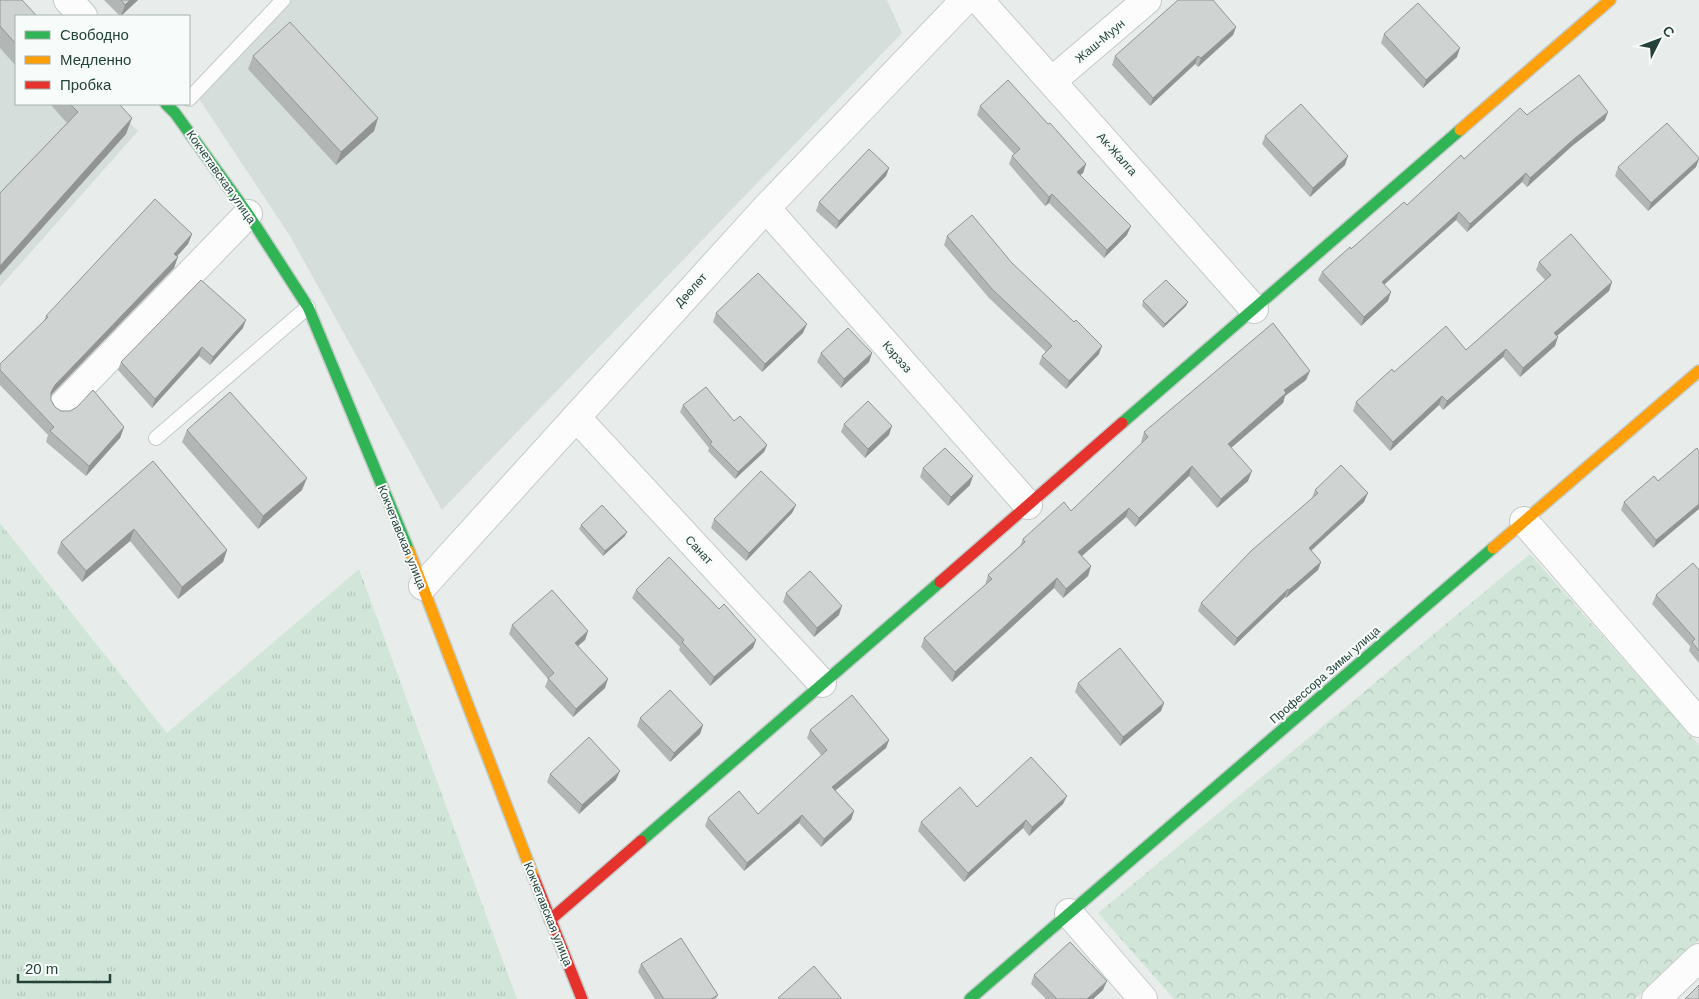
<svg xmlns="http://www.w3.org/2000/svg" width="1699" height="999" font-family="Helvetica,sans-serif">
	<defs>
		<pattern id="grass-tufts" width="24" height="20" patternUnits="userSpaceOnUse" patternTransform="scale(1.25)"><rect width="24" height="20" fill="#d1e6d8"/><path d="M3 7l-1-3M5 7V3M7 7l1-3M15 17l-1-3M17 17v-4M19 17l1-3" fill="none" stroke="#b3c6ba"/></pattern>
		<pattern id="park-crowns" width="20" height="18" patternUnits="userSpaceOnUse" patternTransform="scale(1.25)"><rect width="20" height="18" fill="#d1e6d8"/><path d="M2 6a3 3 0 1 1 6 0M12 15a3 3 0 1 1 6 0" fill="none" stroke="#b3c6ba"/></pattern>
	</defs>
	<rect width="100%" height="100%" fill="#e8edeb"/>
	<g fill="#d6dedb">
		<polygon points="0,0 16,16 16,104 112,104 138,131 0,287"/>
		<polygon points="285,0 887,0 902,33 442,510 290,236 195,93"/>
	</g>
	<polygon fill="url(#grass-tufts)" points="0,523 167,733 359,569 517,999 0,999"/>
	<polygon fill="url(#park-crowns)" points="1530,554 1699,745 1699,940 1635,999 1174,999 1098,913"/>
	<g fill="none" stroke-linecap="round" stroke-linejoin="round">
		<g stroke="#c5cac8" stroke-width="16">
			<g id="lane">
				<polyline points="189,99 283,0"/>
				<polyline points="156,438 308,307"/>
			</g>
		</g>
		<g stroke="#c5cac8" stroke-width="30">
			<g id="street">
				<polyline points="68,0 83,16"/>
				<polyline points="979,0 1254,309"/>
				<polyline points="1052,81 1147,0"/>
				<polyline points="766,208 1028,505"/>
				<polyline points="62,406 248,214"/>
				<polyline points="576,417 822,683"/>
				<polyline points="1524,521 1699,723"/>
				<polyline points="423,586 766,208 965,0"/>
				<polyline points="1069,913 1143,999"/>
				<polyline points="1656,999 1699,958"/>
			</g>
		</g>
		<g stroke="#c3cbc8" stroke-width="14">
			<g id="fast">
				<polyline points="166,104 175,113 248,214 308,307 409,551"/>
				<polyline points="1122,423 1460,130"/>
				<polyline points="641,841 940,582"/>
				<polyline points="970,999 1493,548"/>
			</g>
		</g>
		<g stroke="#c3cbc8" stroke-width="14">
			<g id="slow">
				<polyline points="1460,130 1610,0"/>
				<polyline points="1493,548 1699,371"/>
				<polyline points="409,551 534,878"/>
			</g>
		</g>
		<g stroke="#c3cbc8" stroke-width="14">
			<g id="jam">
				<polyline points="940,582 1122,423"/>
				<polyline points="534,878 582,999"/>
				<polyline points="550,920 641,841"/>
			</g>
		</g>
		<use href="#lane" stroke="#fcfcfc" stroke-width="14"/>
		<use href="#street" stroke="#fcfcfc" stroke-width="28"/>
		<use href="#fast" stroke="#30b455" stroke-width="11"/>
		<use href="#slow" stroke="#ff9f0a" stroke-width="11"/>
		<use href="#jam" stroke="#e5322d" stroke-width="11"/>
	</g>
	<g fill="#b2b6b5">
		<polygon points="0,0 16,16 16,66 0,48"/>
		<polygon points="104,0 138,0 121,16 120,16"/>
		<polygon points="1236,27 1233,35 1198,67 1195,64 1150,106 1112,65 1115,56"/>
		<polygon points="1384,34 1457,57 1423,88 1381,43"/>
		<polygon points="253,56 378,118 374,131 336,165 248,69"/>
		<polygon points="50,104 119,104 126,134 0,275 0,193 67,123"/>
		<polygon points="980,106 1086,164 1083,173 1080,175 1127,235 1104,258 1049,203 1045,206 1009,164 1012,156 1014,154 977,115"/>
		<polygon points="1527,115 1605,120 1572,146 1527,187 1522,182 1467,232 1456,220 1384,285 1388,301 1361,326 1318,280 1322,272 1407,205"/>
		<polygon points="1265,136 1345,165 1310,197 1262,144"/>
		<polygon points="1699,158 1696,167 1648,211 1615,176 1618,167"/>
		<polygon points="889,168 886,176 836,229 816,211 819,202"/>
		<polygon points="192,234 188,244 177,256 174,268 51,395 51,400 55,407 61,411 124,427 120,438 86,476 46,442 48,435 0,385 0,364 44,321 46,316"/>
		<polygon points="947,236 1012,263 1099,354 1066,389 1039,364 1042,356 1046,352 989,298 944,245"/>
		<polygon points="1539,262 1612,282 1609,291 1557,336 1555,346 1520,377 1503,357 1443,410 1439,405 1390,451 1353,411 1356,402 1394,372 1466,350 1545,280 1536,270"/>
		<polygon points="1143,301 1186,306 1163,328 1142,306"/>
		<polygon points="716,313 803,333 762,372 713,322"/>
		<polygon points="243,328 210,365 199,356 152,408 118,370 121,362"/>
		<polygon points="821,353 872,353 869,362 841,388 817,362"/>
		<polygon points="1306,380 1285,396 1283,403 1231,448 1248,481 1217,508 1189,476 1135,527 1126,517 1082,556 1091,566 1088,576 1063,598 1054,588 952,682 921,647 924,638 985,585 988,575 1020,546 1023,539 1071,511 1142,443 1141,442 1144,432"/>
		<polygon points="683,405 734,421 767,445 764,452 735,479 708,451 709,448 680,412"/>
		<polygon points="844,424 889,435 865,458 841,432"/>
		<polygon points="187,430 302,490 258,529 182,442"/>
		<polygon points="1697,448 1653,548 1621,510 1624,502 1658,481"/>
		<polygon points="153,461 227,550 223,562 178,599 130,541 82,582 57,553 61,542"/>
		<polygon points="923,468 970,485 948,506 920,477"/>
		<polygon points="1315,490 1364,502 1311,551 1321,562 1318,570 1286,598 1285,597 1234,646 1198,611 1201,603 1312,498"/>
		<polygon points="796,505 792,513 746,561 711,528 714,519"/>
		<polygon points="581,525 625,536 603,556 579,529"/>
		<polygon points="1699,570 1699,663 1689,651 1690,646 1652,604 1656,595"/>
		<polygon points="636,590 756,640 753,648 710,686 679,650 680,647 632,598"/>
		<polygon points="786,593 839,615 814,637 783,602"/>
		<polygon points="512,625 588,631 585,640 578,646 605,688 573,717 545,687 548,679 509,634"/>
		<polygon points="1078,683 1164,703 1161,711 1120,746 1075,692"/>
		<polygon points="640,718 703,725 700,734 670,762 637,726"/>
		<polygon points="810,730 889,740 886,748 835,790 854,811 851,820 821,847 799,823 744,871 705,826 708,818 758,814 822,756 807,738"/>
		<polygon points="550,774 616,780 579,814 547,782"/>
		<polygon points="1063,804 1029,836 1023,828 964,882 918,831 921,822 977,807"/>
		<polygon points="641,964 718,995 716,999 655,999 638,972"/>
		<polygon points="1034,975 1103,990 1093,999 1046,999 1031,984"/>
	</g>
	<g fill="#919493">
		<polygon points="130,0 138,0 121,16 125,5"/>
		<polygon points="1236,27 1233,35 1198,67 1201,58"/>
		<polygon points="1460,48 1457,57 1423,88 1426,80"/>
		<polygon points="1198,56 1195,64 1150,106 1153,98"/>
		<polygon points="1608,112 1605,120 1572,146 1527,187 1530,178 1575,138"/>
		<polygon points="132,118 126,134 0,275 0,266"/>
		<polygon points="378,118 374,131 336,165 341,152"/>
		<polygon points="1348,156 1345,165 1310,197 1313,188"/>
		<polygon points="1699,159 1696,167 1648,211 1651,203"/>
		<polygon points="1086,164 1083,173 1074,180 1077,172"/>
		<polygon points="889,168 886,176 836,229 839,221"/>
		<polygon points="1526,173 1522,182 1467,232 1470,224"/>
		<polygon points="1052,194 1049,203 1045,206 1049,197"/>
		<polygon points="1459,212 1456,220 1378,290 1382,282"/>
		<polygon points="1131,226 1127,235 1104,258 1107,250"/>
		<polygon points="192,234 188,244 170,264 174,254"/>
		<polygon points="178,257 174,268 51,395 51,392 55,385"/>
		<polygon points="1612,282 1609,291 1551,341 1554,333"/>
		<polygon points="1391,292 1388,301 1361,326 1364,317"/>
		<polygon points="1188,302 1186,306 1163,328 1165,324"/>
		<polygon points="246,320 243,328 210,365 213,357"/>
		<polygon points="807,324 803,333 762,372 765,364"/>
		<polygon points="1558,337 1555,346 1520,377 1523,368"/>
		<polygon points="1102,346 1099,354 1066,389 1069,381"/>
		<polygon points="202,347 199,356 152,408 155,399"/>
		<polygon points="1506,349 1503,357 1443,410 1447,401"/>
		<polygon points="872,353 869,362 841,388 844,379"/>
		<polygon points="1310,371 1306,380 1285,396 1283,403 1224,454 1228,444 1284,390"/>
		<polygon points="1442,396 1439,405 1390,451 1393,442"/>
		<polygon points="892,426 889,435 865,458 868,449"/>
		<polygon points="124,427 120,438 86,476 89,466"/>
		<polygon points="767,445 764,452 735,479 738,472"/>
		<polygon points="1192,466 1189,476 1135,527 1139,518"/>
		<polygon points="1252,471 1248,481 1217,508 1221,499"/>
		<polygon points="973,476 970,485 948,506 951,497"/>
		<polygon points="307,478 302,490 258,529 263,516"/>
		<polygon points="1368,493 1364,502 1305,556 1309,548"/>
		<polygon points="1699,504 1699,509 1653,548 1656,540"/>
		<polygon points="796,505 792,513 746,561 749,553"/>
		<polygon points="1129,508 1126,517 1075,562 1078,552"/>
		<polygon points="134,529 130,541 82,582 86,571"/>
		<polygon points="627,532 625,536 603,556 605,551"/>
		<polygon points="227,550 223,562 178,599 182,587"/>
		<polygon points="1321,562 1318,570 1286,598 1289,590"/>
		<polygon points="1091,566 1088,576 1063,598 1066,589"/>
		<polygon points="1057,578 1054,588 952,682 955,672"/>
		<polygon points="1288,589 1285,597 1234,646 1237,638"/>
		<polygon points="842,606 839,615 814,637 817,628"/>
		<polygon points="588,631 585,640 572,651 575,643"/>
		<polygon points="756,640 753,648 710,686 714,677"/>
		<polygon points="608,679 605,688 573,717 576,709"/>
		<polygon points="1164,703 1161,711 1120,746 1123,737"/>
		<polygon points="703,725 700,734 670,762 674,753"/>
		<polygon points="889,740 886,748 829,796 832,787"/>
		<polygon points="620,771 616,780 579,814 582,805"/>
		<polygon points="1067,796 1063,804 1029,836 1032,827"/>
		<polygon points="854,811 851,820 821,847 824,839"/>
		<polygon points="802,815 799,823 744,871 747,863"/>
		<polygon points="1026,820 1023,828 964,882 968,873"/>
		<polygon points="1107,981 1103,990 1093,999 1087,999"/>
	</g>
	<g fill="#cfd4d2" stroke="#919493">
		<polygon points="0,0 22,0 37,16 16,16 16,44 0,26"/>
		<polygon points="121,0 130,0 125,5"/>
		<polygon points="1178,0 1213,0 1236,27 1201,58 1198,56 1153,98 1115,56"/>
		<polygon points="1418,3 1460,48 1426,80 1384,34"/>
		<polygon points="290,22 378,118 341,152 253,56"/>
		<polygon points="1579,75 1608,112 1575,138 1530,178 1526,173 1470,224 1459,212 1382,282 1391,292 1364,317 1322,272 1350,247 1351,249 1404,202 1407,205 1461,155 1464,159 1520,108 1527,115"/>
		<polygon points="1008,80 1048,124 1050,123 1086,164 1077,172 1131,226 1107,250 1052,194 1049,197 1012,156 1020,149 980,106"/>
		<polygon points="70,104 119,104 132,118 0,266 0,193 78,112"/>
		<polygon points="1301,104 1348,156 1313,188 1265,136"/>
		<polygon points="1667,123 1699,158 1699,159 1651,203 1618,167"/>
		<polygon points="869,149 889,168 839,221 819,202"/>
		<polygon points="155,199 192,234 174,254 178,257 55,385 51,392 51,400 55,407 61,411 70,411 77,407 93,390 124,427 89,466 50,431 54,427 0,370 0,364 48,317 46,316"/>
		<polygon points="972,215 1012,263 1074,322 1076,320 1102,346 1069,381 1042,356 1052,346 992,289 947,236"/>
		<polygon points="1571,234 1612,282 1554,333 1558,337 1523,368 1506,349 1447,401 1442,396 1393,442 1356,402 1392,369 1394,372 1446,326 1466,350 1551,275 1539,262"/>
		<polygon points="758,273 807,324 765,364 716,313"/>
		<polygon points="201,280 246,320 213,357 202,347 155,399 121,362"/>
		<polygon points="1166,280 1188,302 1165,324 1143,301"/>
		<polygon points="1273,323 1310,371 1284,390 1286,393 1228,444 1252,471 1221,499 1192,466 1139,518 1129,508 1078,552 1091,566 1066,589 1057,578 955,672 924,638 992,579 988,575 1025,542 1023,539 1064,502 1071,511 1148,437 1144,432"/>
		<polygon points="848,328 872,353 844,379 821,353"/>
		<polygon points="706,387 734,421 740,416 767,445 738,472 710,444 712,442 683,405"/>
		<polygon points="230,392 307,478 263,516 187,430"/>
		<polygon points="868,401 892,426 868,449 844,424"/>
		<polygon points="945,448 973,476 951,497 923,468"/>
		<polygon points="1697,448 1699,451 1699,504 1656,540 1624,502 1654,476 1658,481"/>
		<polygon points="153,461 227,550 182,587 134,529 86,571 61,542"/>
		<polygon points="1341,465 1368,493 1309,548 1321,562 1289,590 1288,589 1237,638 1201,603 1251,551 1318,493 1315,490"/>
		<polygon points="761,471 796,505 749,553 714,519"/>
		<polygon points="602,505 627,532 605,551 581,525"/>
		<polygon points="669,557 719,609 724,604 756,640 714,677 682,642 684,640 636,590"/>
		<polygon points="1693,563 1699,570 1699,651 1692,642 1695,639 1656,595"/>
		<polygon points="810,571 842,606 817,628 786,593"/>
		<polygon points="552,590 588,631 575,643 608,679 576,709 548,678 554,673 512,625"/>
		<polygon points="1120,648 1164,703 1123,737 1078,683"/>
		<polygon points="670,690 703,725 674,753 640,718"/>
		<polygon points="852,695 889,740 832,787 854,811 824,839 802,815 747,863 708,818 739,791 758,814 827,750 810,730"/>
		<polygon points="589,737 620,771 582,805 550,774"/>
		<polygon points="1031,757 1067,796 1032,827 1026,820 968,873 921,822 960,787 977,807"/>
		<polygon points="681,938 718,995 711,999 664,999 641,964"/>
		<polygon points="1070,942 1107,981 1087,999 1057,999 1034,975"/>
		<polygon points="814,966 841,998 841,999 779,999 778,998"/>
		<polygon points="1699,985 1699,999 1685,999"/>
	</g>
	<g text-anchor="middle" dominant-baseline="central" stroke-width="4" stroke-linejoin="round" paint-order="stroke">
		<g font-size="12" fill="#24423a" stroke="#f7fbf9">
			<text transform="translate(1100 41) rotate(-40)">Жаш-Муун</text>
			<text transform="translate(1117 154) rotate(48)">Ак-Жалга</text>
			<text transform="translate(221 177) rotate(55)">Кокчетавская улица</text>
			<text transform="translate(691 290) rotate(-48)">Дөөлөт</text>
			<text transform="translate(897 357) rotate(49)">Кэрээз</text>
			<text transform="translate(402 537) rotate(68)">Кокчетавская улица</text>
			<text transform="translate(699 550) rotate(47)">Санат</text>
			<text transform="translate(1325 675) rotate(-41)">Профессора Зимы улица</text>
			<text transform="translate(548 914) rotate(68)">Кокчетавская улица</text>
		</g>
	</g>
	<rect x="15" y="15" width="175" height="90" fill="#f7fbf9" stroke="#a3b1ad"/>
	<rect x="25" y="31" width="25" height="8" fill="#30b455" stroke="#a3b1ad"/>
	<text x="60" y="40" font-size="15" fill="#24423a">Свободно</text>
	<rect x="25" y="56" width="25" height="8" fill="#ff9f0a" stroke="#a3b1ad"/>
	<text x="60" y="65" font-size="15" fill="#24423a">Медленно</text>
	<rect x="25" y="81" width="25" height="8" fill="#e5322d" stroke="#a3b1ad"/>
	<text x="60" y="90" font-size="15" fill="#24423a">Пробка</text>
	<g transform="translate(1659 40) rotate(48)" stroke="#f7fbf9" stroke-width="4" paint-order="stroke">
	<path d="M0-4L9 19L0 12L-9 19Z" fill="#24423a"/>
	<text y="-8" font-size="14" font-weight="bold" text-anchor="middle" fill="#24423a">С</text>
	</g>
	<path d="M18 974v8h92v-8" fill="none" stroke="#24423a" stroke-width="2.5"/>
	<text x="25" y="974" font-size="15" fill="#24423a" stroke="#f7fbf9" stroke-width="4" paint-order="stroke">20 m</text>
</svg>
